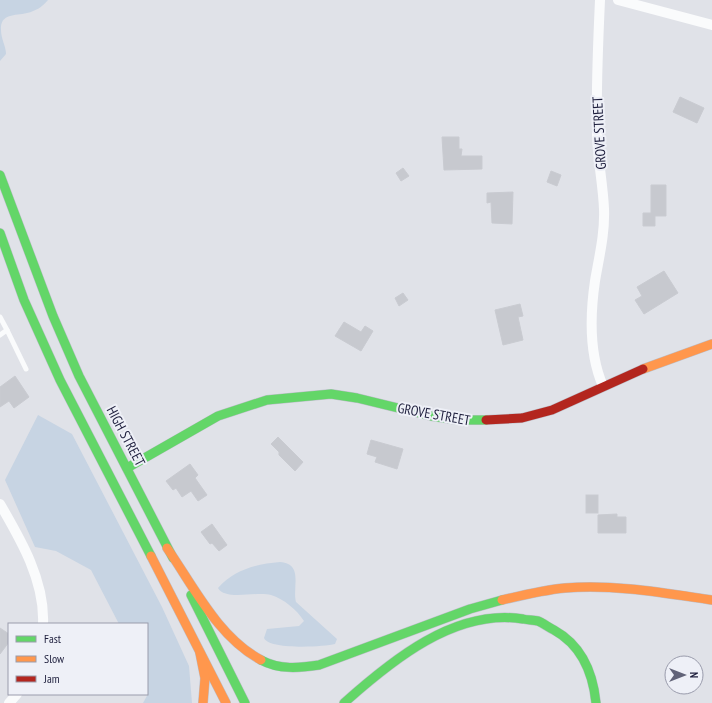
<svg xmlns="http://www.w3.org/2000/svg" width="712" height="703" font-family="'PT Sans Narrow',sans-serif">
	<rect width="100%" height="100%" fill="#e0e2e8"/>
	<g fill="#c7d4e3">
		<path d="M0,0H48C42,7 36,11 27,13C15,16 0,13 1,30C1,39 6,46 6,54L0,61Z"/>
		<polygon points="38,415 72,434 162,607 189,666 192,703 143,703 148,694 147,624 119,624 91,570 56,551 35,547 5,480"/>
		<path d="M280,562C304,564 292,587 296,602L337,639L335,644C323,647 269,650 264,638L267,629L299,626L304,621C297,610 284,599 271,595C257,591 225,601 218,588C234,570 256,564 280,562Z"/>
	</g>
	<g fill="#c7c9cf" stroke="#c9cbd1">
		<polygon points="680,97 704,108 697,123 673,112"/>
		<polygon points="442,137 459,137 459,149 462,149 461,156 482,156 482,169 444,170"/>
		<polygon points="403,168 409,176 401,181 396,173"/>
		<polygon points="551,171 561,175 557,186 547,182"/>
		<polygon points="651,185 666,185 666,216 655,216 655,226 643,226 643,213 651,213"/>
		<polygon points="513,192 512,224 492,223 491,202 487,203 487,193"/>
		<polygon points="664,271 678,293 644,314 635,300 642,296 637,287"/>
		<polygon points="403,293 408,300 399,306 395,298"/>
		<polygon points="520,304 523,316 518,317 523,340 503,345 495,310"/>
		<polygon points="344,322 361,332 365,326 373,331 361,351 335,336"/>
		<polygon points="15,376 29,397 14,408 9,401 0,407 0,387"/>
		<polygon points="278,437 303,462 295,471 279,455 279,452 271,444"/>
		<polygon points="371,440 403,449 397,469 375,462 377,457 367,454"/>
		<polygon points="190,464 198,475 195,478 207,495 198,501 191,491 182,497 176,488 173,490 166,481"/>
		<rect x="586" y="495" width="12" height="18"/>
		<polygon points="617,514 617,517 626,517 626,533 598,533 598,515"/>
		<polygon points="212,524 227,545 219,551 212,543 210,544 201,532"/>
		<polygon points="0,628 9,634 9,642 0,654"/>
	</g>
	<g fill="none" stroke-linecap="round" stroke-linejoin="round">
		<g stroke="#bcbec8" stroke-width="10">
			<g id="fast">
				<polyline points="0,175 53,316 79,376 173,558"/>
				<polyline points="0,233 24,300 60,380 151,556"/>
				<polyline points="127,468 218,416 267,400 331,394 357,398 431,416 458,420 486,420"/>
				<polyline points="191,595 245,703"/>
				<path d="M261,660C279,670 300,668 319,665L470,609L502,600"/>
				<path d="M344,703C391,661 455,608 523,619C527,620 533,620 538,621C543,623 548,627 554,630C581,645 593,673 596,703"/>
			</g>
		</g>
		<g stroke="#bcbec8" stroke-width="10">
			<g id="slow">
				<polyline points="643,369 712,344"/>
				<path d="M167,548C194,587 218,637 261,660"/>
				<polyline points="151,556 226,703"/>
				<path d="M502,600C523,595 544,590 565,588C615,584 664,593 712,600"/>
				<polyline points="200,653 205,678 203,703"/>
			</g>
		</g>
		<g stroke="#bcbec8" stroke-width="10">
			<polyline id="jam" points="486,420 522,418 552,410 643,369"/>
		</g>
		<g stroke="#fafbfc" stroke-width="5">
			<polyline points="0,317 7,330 0,335"/>
			<polyline points="7,330 26,369"/>
		</g>
		<g stroke="#fafbfc" stroke-width="10">
			<path d="M600,0C598,43 596,87 597,131C597,157 603,183 604,209C605,234 599,257 595,281C590,315 589,354 603,386"/>
			<polyline points="618,0 712,25"/>
			<path d="M0,504C21,540 45,581 43,624"/>
			<polyline points="9,703 17,694"/>
		</g>
		<use href="#fast" stroke="#63d668" stroke-width="9"/>
		<use href="#slow" stroke="#ff974d" stroke-width="9"/>
		<use href="#jam" stroke="#b3261e" stroke-width="9"/>
	</g>
	<g text-anchor="middle" dominant-baseline="central" stroke-width="4" stroke-linejoin="round" paint-order="stroke">
		<g font-size="14" fill="#1d1e3c" stroke="#eef0f7">
			<text transform="translate(599 133) rotate(-93)">GROVE STREET</text>
			<text transform="translate(434 414) rotate(10)">GROVE STREET</text>
			<text transform="translate(126 436) rotate(62)">HIGH STREET</text>
		</g>
	</g>
	<rect x="8" y="623" width="140" height="72" fill="#eef0f7" stroke="#9a9cac"/>
	<rect x="16" y="636" width="20" height="6" fill="#63d668" stroke="#9a9cac"/>
	<text x="44" y="643" font-size="12" fill="#1d1e3c">Fast</text>
	<rect x="16" y="656" width="20" height="6" fill="#ff974d" stroke="#9a9cac"/>
	<text x="44" y="663" font-size="12" fill="#1d1e3c">Slow</text>
	<rect x="16" y="676" width="20" height="6" fill="#b3261e" stroke="#9a9cac"/>
	<text x="44" y="683" font-size="12" fill="#1d1e3c">Jam</text>
	<g transform="translate(684 675) rotate(90)"><circle r="19" fill="#eef0f7" stroke="#9a9cac"/>
	<path d="M0-3L7 15L0 10L-7 15Z" fill="#616378"/>
	<text y="-6" font-size="11" font-weight="bold" text-anchor="middle" fill="#1d1e3c">N</text>
	</g>
</svg>
